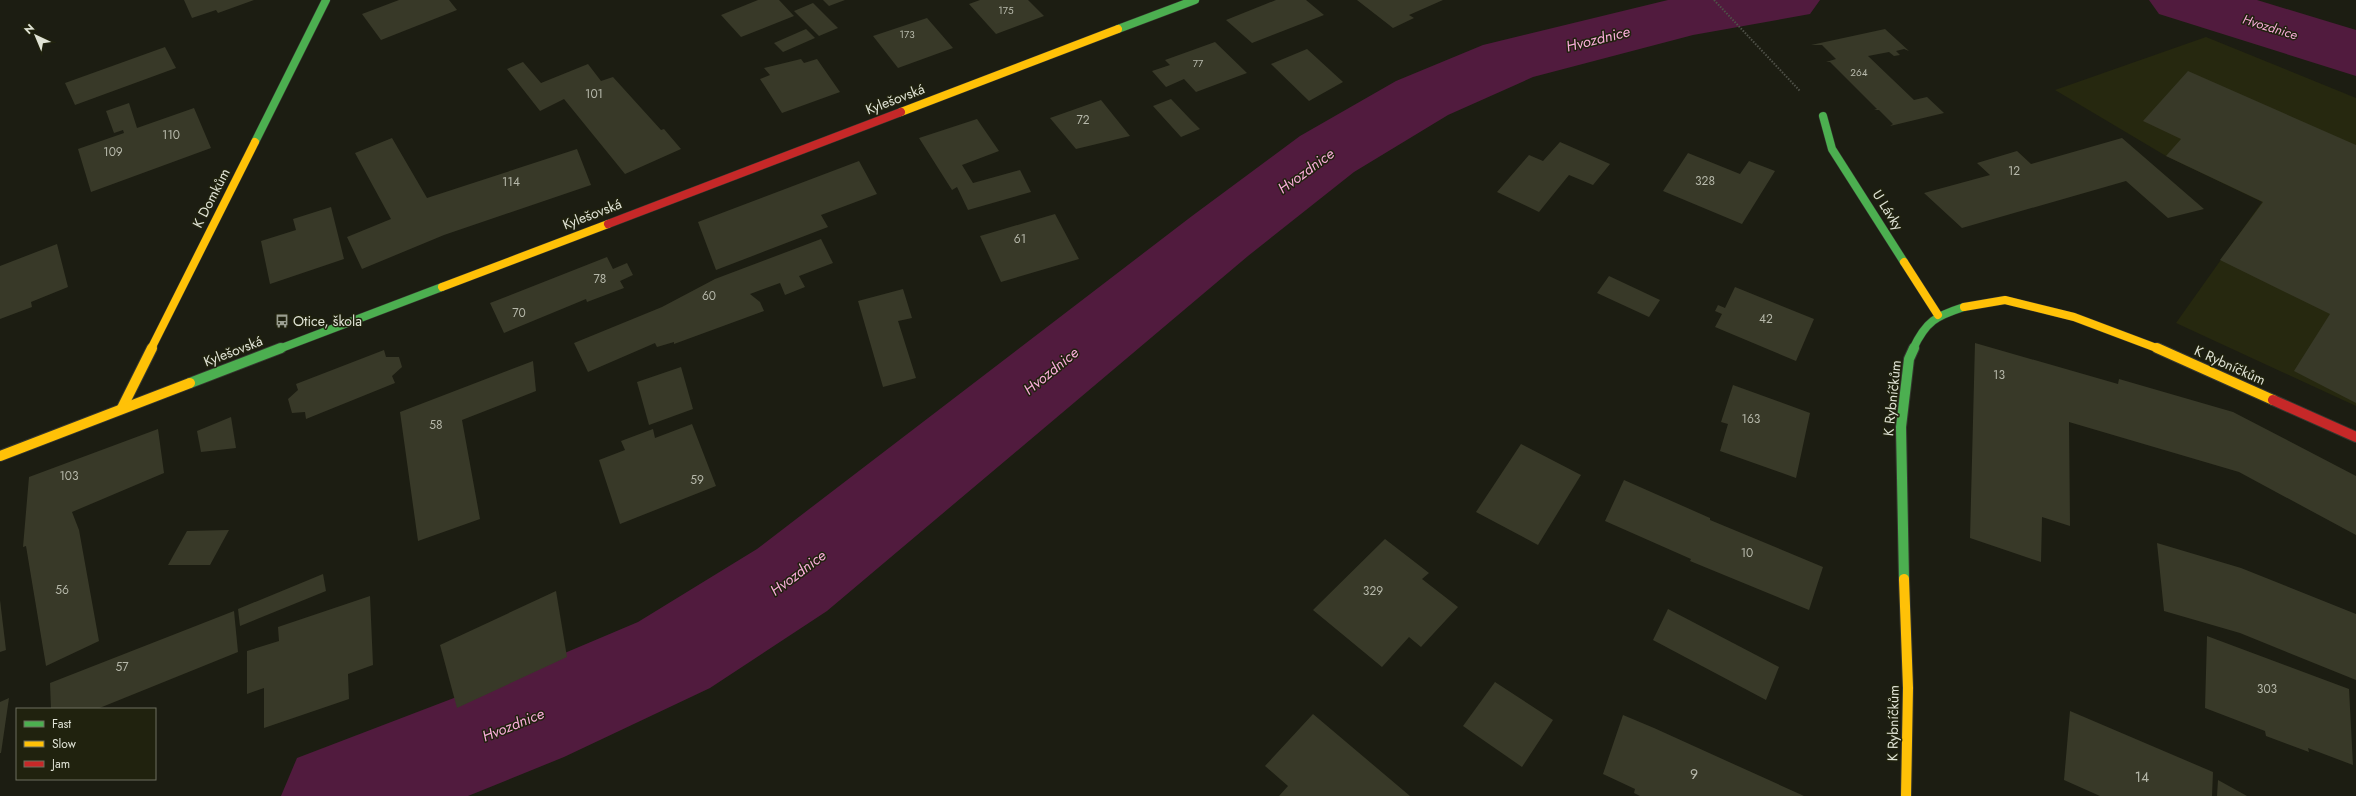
<svg xmlns="http://www.w3.org/2000/svg" width="2356" height="796" font-family="Jost,sans-serif">
	<rect width="100%" height="100%" fill="#1c1d12"/>
	<polygon fill="#26280f" points="2206,37 2356,98 2356,406 2176,323 2262,202 2166,156 2055,90"/>
	<g fill="none" stroke-linecap="round" stroke-linejoin="round">
		<g fill="#511b3e" fill-rule="evenodd">
			<polygon points="1668,0 1820,0 1810,14 1693,35 1533,77 1448,115 1354,172 1248,256 827,611 710,688 564,757 468,796 281,796 297,758 501,680 638,622 757,549 1192,216 1300,136 1396,81 1483,45"/>
			<polygon points="2149,0 2257,0 2356,30 2356,76 2159,14"/>
		</g>
	</g>
	<g fill="#383928">
		<polygon points="184,0 254,0 218,13 216,10 192,18"/>
		<polygon points="399,0 449,0 457,10 381,40 362,14"/>
		<polygon points="758,0 779,0 794,16 741,37 721,15"/>
		<polygon points="823,0 845,0 829,6"/>
		<polygon points="980,0 1028,0 1044,16 996,34 969,4"/>
		<polygon points="1276,0 1306,0 1324,15 1252,43 1226,20"/>
		<polygon points="1357,0 1443,0 1409,15 1414,18 1393,28"/>
		<polygon points="813,3 838,28 819,36 794,11"/>
		<polygon points="927,18 953,48 898,68 873,36"/>
		<polygon points="806,29 815,38 783,52 774,43"/>
		<polygon points="1885,29 1909,51 1904,49 1896,51 1900,55 1894,56 1889,52 1868,56 1914,100 1927,97 1944,113 1890,126 1893,124 1879,110 1874,110 1877,109 1830,62 1826,62 1836,59 1822,45 1811,45"/>
		<polygon points="1215,42 1247,73 1196,92 1184,79 1166,87 1152,71 1170,65 1165,60"/>
		<polygon points="165,47 176,68 75,105 65,83"/>
		<polygon points="1307,49 1343,82 1309,101 1271,64"/>
		<polygon points="801,59 804,63 817,59 840,92 782,113 760,79 770,75 764,68"/>
		<polygon points="523,62 541,83 588,64 601,81 613,77 661,130 664,129 681,149 625,174 564,99 540,111 507,69"/>
		<polygon points="2188,71 2356,145 2356,403 2294,371 2330,314 2220,260 2263,202 2166,156 2181,139 2143,121"/>
		<polygon points="1171,99 1190,119 1200,129 1181,137 1153,106"/>
		<polygon points="1101,100 1130,136 1076,149 1050,118"/>
		<polygon points="129,103 137,128 194,108 211,148 91,192 78,149 124,133 123,130 114,133 106,111"/>
		<polygon points="977,119 999,151 962,165 973,183 1020,170 1031,192 968,210 957,187 952,190 919,138"/>
		<polygon points="392,138 427,198 577,149 591,185 444,235 362,269 347,237 391,219 355,153"/>
		<polygon points="2122,138 2204,209 2168,218 2126,181 1962,228 1924,193 1990,175 1977,163 2017,151 2031,164"/>
		<polygon points="1560,142 1610,164 1593,185 1569,175 1539,212 1497,192 1529,155 1543,161"/>
		<polygon points="1688,153 1740,174 1749,161 1775,171 1742,224 1663,191"/>
		<polygon points="859,161 877,194 821,215 828,227 716,270 698,222"/>
		<polygon points="331,207 344,259 270,284 261,241 296,230 293,219"/>
		<polygon points="1055,214 1079,259 1001,282 980,236"/>
		<polygon points="821,239 833,263 799,276 805,287 785,295 780,283 750,294 760,302 764,311 674,344 674,342 657,347 655,343 588,372 574,343 662,307 715,279"/>
		<polygon points="57,244 68,287 31,302 32,307 0,319 0,266"/>
		<polygon points="607,257 613,269 627,263 633,275 620,281 624,288 587,302 586,299 504,333 490,303"/>
		<polygon points="1609,276 1660,300 1649,317 1597,293"/>
		<polygon points="1735,287 1814,319 1796,361 1715,327 1722,314 1715,311 1718,305 1725,308"/>
		<polygon points="903,289 912,318 898,321 916,378 883,387 858,301"/>
		<polygon points="1975,343 2118,384 2119,379 2233,412 2356,476 2356,535 2239,472 2069,422 2070,526 2042,517 2041,562 1970,538"/>
		<polygon points="384,350 386,357 399,357 402,367 392,376 395,383 306,419 305,412 292,413 288,399 298,390 296,384"/>
		<polygon points="533,361 536,391 462,420 480,519 418,541 400,412"/>
		<polygon points="681,367 693,409 649,425 637,382"/>
		<polygon points="1733,385 1810,413 1796,478 1720,451 1728,424 1721,422"/>
		<polygon points="231,417 236,448 201,452 197,431"/>
		<polygon points="692,424 716,486 620,524 599,460 625,450 621,441 653,429 655,438"/>
		<polygon points="158,429 164,473 72,512 79,530 99,641 46,666 26,546 23,547 29,477"/>
		<polygon points="1521,444 1581,475 1538,545 1476,512"/>
		<polygon points="1624,480 1710,518 1710,520 1823,567 1809,610 1690,561 1691,559 1605,521"/>
		<polygon points="229,530 210,565 168,565 187,531"/>
		<polygon points="1385,539 1429,573 1422,579 1458,607 1421,647 1409,637 1382,667 1313,610"/>
		<polygon points="2157,543 2241,568 2356,614 2356,680 2240,633 2164,611"/>
		<polygon points="323,574 326,591 240,626 238,609"/>
		<polygon points="556,591 567,657 457,708 440,645"/>
		<polygon points="370,596 373,665 348,674 349,699 264,728 264,688 247,694 247,651 279,641 278,627"/>
		<polygon points="0,600 6,650 0,652"/>
		<polygon points="1668,609 1779,667 1766,700 1653,640"/>
		<polygon points="234,611 238,652 97,709 51,709 50,683"/>
		<polygon points="2207,636 2349,689 2353,765 2308,748 2309,752 2266,736 2265,731 2205,708"/>
		<polygon points="1495,682 1553,720 1522,767 1463,726"/>
		<polygon points="9,698 1,753 0,753 0,702"/>
		<polygon points="2070,711 2213,772 2212,796 2100,796 2064,780"/>
		<polygon points="1313,714 1410,796 1279,796 1288,786 1265,766"/>
		<polygon points="1623,715 1654,728 1804,796 1640,796 1634,793 1635,789 1603,774"/>
		<polygon points="2218,780 2247,796 2217,796"/>
	</g>
	<g fill="none" stroke-linecap="round" stroke-linejoin="round">
		<g stroke="#35372f" stroke-width="9">
			<g id="fast-far1">
				<polyline points="1118,29 1195,0"/>
				<polyline points="1823,116 1832,149 1904,262"/>
				<polyline points="255,142 326,0"/>
				<polyline points="279,349 442,287"/>
				<path d="M1913,349C1926,321 1936,316 1964,307"/>
			</g>
		</g>
		<g stroke="#35372f" stroke-width="12">
			<g id="fast">
				<polyline points="190,383 281,348"/>
				<polyline points="1904,579 1901,427 1909,359 1914,348"/>
			</g>
		</g>
		<g stroke="#35372f" stroke-width="9">
			<g id="slow-far1">
				<polyline points="901,112 1118,29"/>
				<polyline points="1904,262 1938,315"/>
				<polyline points="442,287 608,224"/>
				<polyline points="1964,307 2005,300 2074,317 2159,349"/>
				<polyline points="151,349 255,142"/>
			</g>
		</g>
		<g stroke="#35372f" stroke-width="12">
			<g id="slow">
				<polyline points="2157,348 2273,400"/>
				<polyline points="122,408 152,348"/>
				<polyline points="0,456 190,383"/>
				<polyline points="1904,579 1908,688 1906,796"/>
			</g>
		</g>
		<g stroke="#35372f" stroke-width="9">
			<polyline id="jam-far1" points="608,224 901,112"/>
		</g>
		<g stroke="#35372f" stroke-width="12">
			<polyline id="jam" points="2273,400 2356,437"/>
		</g>
		<polyline stroke="#4f5148" stroke-width="2" stroke-dasharray="1.5 1.5" stroke-linecap="butt" points="1714,0 1800,91"/>
		<use href="#fast-far1" stroke="#4caf50" stroke-width="8"/>
		<use href="#fast" stroke="#4caf50" stroke-width="10"/>
		<use href="#slow-far1" stroke="#ffc107" stroke-width="8"/>
		<use href="#slow" stroke="#ffc107" stroke-width="10"/>
		<use href="#jam-far1" stroke="#c62828" stroke-width="8"/>
		<use href="#jam" stroke="#c62828" stroke-width="10"/>
	</g>
	<defs>
		<g id="bus-bare" transform="scale(1.08)"><path d="M-5-6H5V4H4V6H2V4H-2V6H-4V4H-5ZM-3.5-4V0h7V-4ZM-3.5 1.2v1.5H-2V1.2ZM2 1.2v1.5H3.5V1.2Z" fill="#9b9e91" stroke="#20220e" stroke-width="2.5" paint-order="stroke"/></g>
	</defs>
	<g fill-rule="evenodd">
		<use href="#bus-bare" x="282" y="321"/>
	</g>
	<g text-anchor="middle" dominant-baseline="central" stroke-width="3" stroke-linejoin="round" paint-order="stroke">
		<g font-size="10" fill="#b6b8aa">
			<text x="1006" y="10">175</text>
			<text x="907" y="34">173</text>
			<text x="1198" y="63">77</text>
			<text x="1859" y="72">264</text>
		</g>
		<g font-size="12" fill="#b6b8aa">
			<text x="594" y="94">101</text>
			<text x="1083" y="120">72</text>
			<text x="171" y="135">110</text>
			<text x="113" y="152">109</text>
			<text x="2014" y="171">12</text>
			<text x="1705" y="181">328</text>
			<text x="511" y="182">114</text>
			<text x="1020" y="239">61</text>
			<text x="600" y="279">78</text>
			<text x="709" y="296">60</text>
			<text x="519" y="313">70</text>
			<text x="1766" y="319">42</text>
			<text x="1999" y="375">13</text>
			<text x="1751" y="419">163</text>
			<text x="436" y="425">58</text>
			<text x="69" y="476">103</text>
			<text x="697" y="480">59</text>
			<text x="1747" y="553">10</text>
			<text x="62" y="590">56</text>
			<text x="1373" y="591">329</text>
			<text x="122" y="667">57</text>
			<text x="2267" y="689">303</text>
		</g>
		<g font-size="13" font-style="italic" fill="#f9add9" stroke="#20220e">
			<text transform="translate(2270 27) rotate(17)">Hvozdnice</text>
		</g>
		<g font-size="14" fill="#e0e3d6" stroke="#20220e">
			<text transform="translate(895 99) rotate(-21)">Kylešovská</text>
			<text transform="translate(211 198) rotate(-63)">K Domkům</text>
			<text transform="translate(1888 210) rotate(58)">U Lávky</text>
			<text transform="translate(592 214) rotate(-21)">Kylešovská</text>
			<text transform="translate(233 351) rotate(-21)">Kylešovská</text>
			<text transform="translate(2230 365) rotate(24)">K Rybníčkům</text>
			<text transform="translate(1892 398) rotate(-84)">K Rybníčkům</text>
			<text transform="translate(1893 723) rotate(-89)">K Rybníčkům</text>
		</g>
		<g font-size="14" fill="#e0e3d6" stroke="#20220e" text-anchor="start">
			<text x="293" y="321">Otice, škola</text>
		</g>
		<g font-size="14" fill="#b6b8aa">
			<text x="1694" y="774">9</text>
			<text x="2142" y="777">14</text>
		</g>
		<g font-size="15" font-style="italic" fill="#f9add9" stroke="#20220e">
			<text transform="translate(1598 39) rotate(-14)">Hvozdnice</text>
			<text transform="translate(1306 171) rotate(-36)">Hvozdnice</text>
			<text transform="translate(1051 371) rotate(-39)">Hvozdnice</text>
			<text transform="translate(798 573) rotate(-37)">Hvozdnice</text>
			<text transform="translate(513 725) rotate(-22)">Hvozdnice</text>
		</g>
	</g>
	<rect x="16" y="708" width="140" height="72" fill="#20220e" stroke="#6d6f5e"/>
	<rect x="24" y="721" width="20" height="6" fill="#4caf50" stroke="#6d6f5e"/>
	<text x="52" y="728" font-size="12" fill="#e0e3d6">Fast</text>
	<rect x="24" y="741" width="20" height="6" fill="#ffc107" stroke="#6d6f5e"/>
	<text x="52" y="748" font-size="12" fill="#e0e3d6">Slow</text>
	<rect x="24" y="761" width="20" height="6" fill="#c62828" stroke="#6d6f5e"/>
	<text x="52" y="768" font-size="12" fill="#e0e3d6">Jam</text>
	<g transform="translate(36 36) rotate(316)" stroke="#20220e" stroke-width="3" paint-order="stroke">
	<path d="M0-3L7 15L0 10L-7 15Z" fill="#e0e3d6"/>
	<text y="-6" font-size="11" font-weight="bold" text-anchor="middle" fill="#e0e3d6">N</text>
	</g>
</svg>
